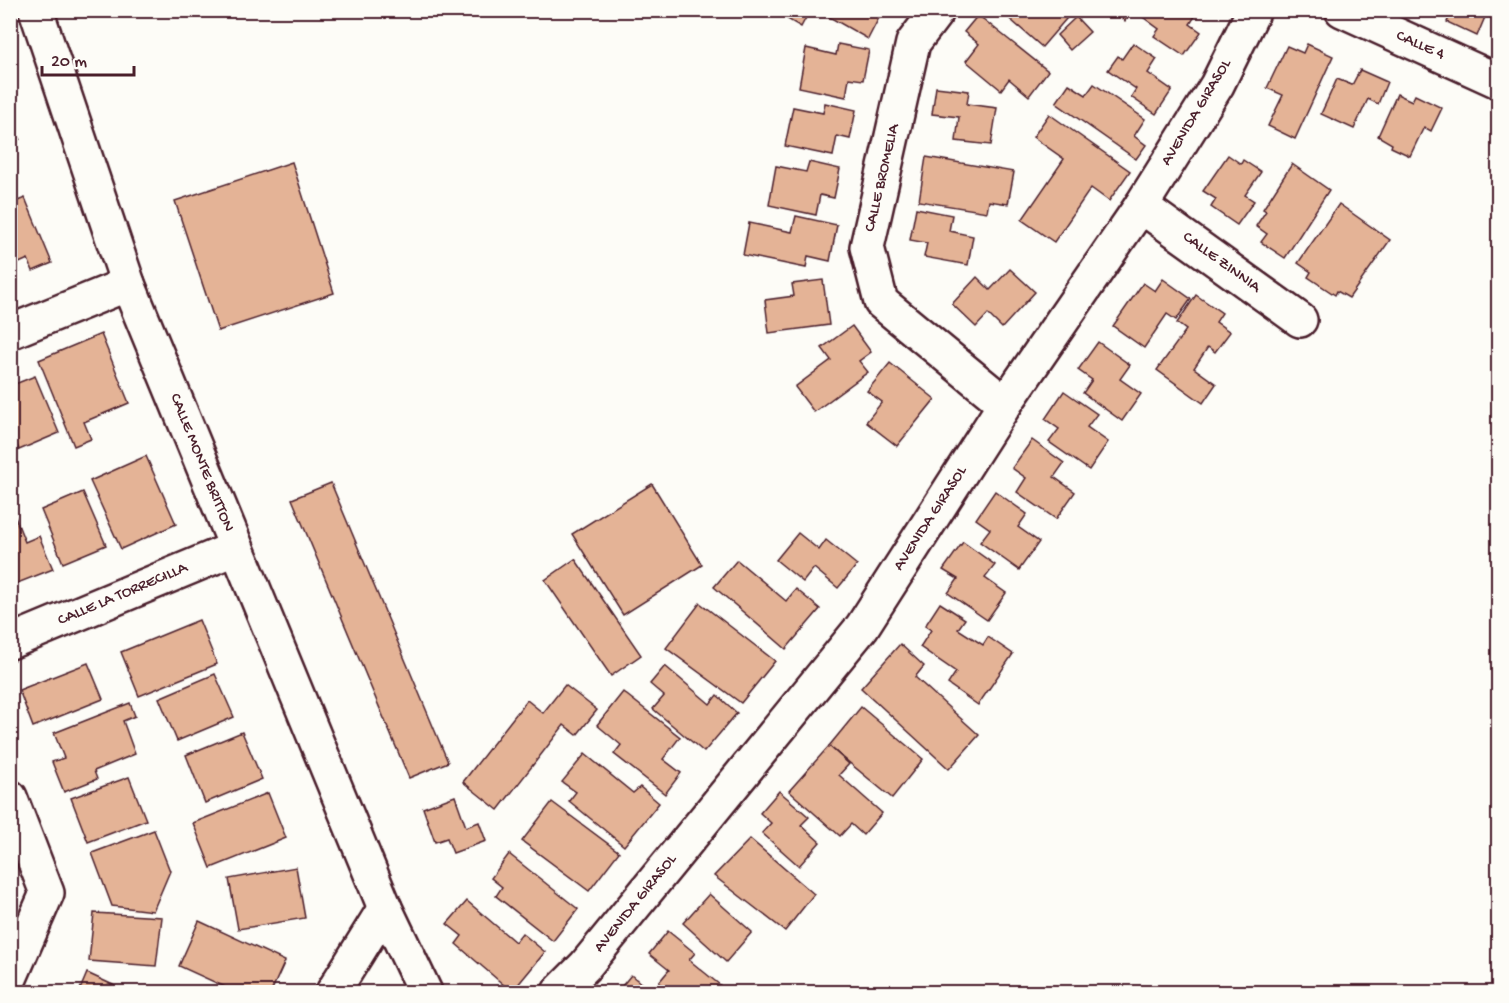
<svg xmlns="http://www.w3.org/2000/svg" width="1509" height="1003" font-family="'Gochi Hand',sans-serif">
	<rect width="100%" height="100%" fill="#fdfcf7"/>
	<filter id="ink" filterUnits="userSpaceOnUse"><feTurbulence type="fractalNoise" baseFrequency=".0167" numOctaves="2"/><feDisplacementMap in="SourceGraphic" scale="12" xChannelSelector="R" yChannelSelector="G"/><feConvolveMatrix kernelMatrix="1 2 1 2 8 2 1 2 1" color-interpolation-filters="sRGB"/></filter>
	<g filter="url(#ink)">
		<g fill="#e4b396" stroke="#4a1f2b" stroke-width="1.5">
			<polygon points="778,10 810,10 801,27 777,13"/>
			<polygon points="817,10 883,10 868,39"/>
			<polygon points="1007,10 1070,10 1072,12 1042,47 1004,14"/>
			<polygon points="1110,10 1132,10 1125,21"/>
			<polygon points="1137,10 1199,10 1190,24 1201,32 1184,56 1154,36 1159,29 1136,12"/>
			<polygon points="1453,10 1488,10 1477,36 1447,22"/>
			<polygon points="978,15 1048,71 1029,96 1009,79 1001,90 966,61 979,44 964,32"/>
			<polygon points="1076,17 1090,32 1070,50 1057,35"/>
			<polygon points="1133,43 1157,59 1148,73 1172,90 1156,114 1131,97 1136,89 1108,70 1118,56 1122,59"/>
			<polygon points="838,44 869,50 863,80 849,78 846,97 799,87 806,48 836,55"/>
			<polygon points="1307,44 1333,56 1295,139 1268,126 1283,95 1267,88 1287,46 1303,53"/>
			<polygon points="1360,70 1387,82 1378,104 1368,99 1354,129 1321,114 1337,79 1352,85"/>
			<polygon points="1069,84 1086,95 1094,84 1145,119 1134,136 1146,145 1136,159 1056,103"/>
			<polygon points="936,87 969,91 967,104 997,108 991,145 956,141 959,117 932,114"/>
			<polygon points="1397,94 1412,101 1415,95 1442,108 1431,131 1424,127 1410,156 1391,147 1392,144 1378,136"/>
			<polygon points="825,103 856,110 850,139 837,136 833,156 785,146 793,107 823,113"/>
			<polygon points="1049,114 1130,171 1109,201 1091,188 1054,242 1022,220 1064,159 1033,137"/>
			<polygon points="10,115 20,139 10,144"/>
			<polygon points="1228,155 1241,164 1243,160 1261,172 1245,195 1254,201 1237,225 1211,207 1216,199 1203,191"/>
			<polygon points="926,157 1014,172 1008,204 989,201 987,212 919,201"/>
			<polygon points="292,162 334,293 218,331 175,201"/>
			<polygon points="809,162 840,169 834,198 820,195 816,215 769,205 776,166 806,172"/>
			<polygon points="1292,164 1329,190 1285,258 1261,242 1267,234 1256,226 1266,211 1263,209"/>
			<polygon points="25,198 52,263 33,271 28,259 10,267 10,204"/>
			<polygon points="1339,204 1390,240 1349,298 1337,291 1335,295 1308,277 1311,272 1298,263"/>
			<polygon points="916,208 952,215 949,231 973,236 968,265 924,257 927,243 910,240"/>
			<polygon points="796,216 837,225 830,261 808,256 806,268 743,255 749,223 792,232"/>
			<polygon points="1010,269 1035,292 1002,328 988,314 976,327 952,304 977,277 990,290"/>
			<polygon points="1163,279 1191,299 1176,320 1167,314 1144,348 1113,326 1143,283 1155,291"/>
			<polygon points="823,280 829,325 769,333 765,300 794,296 792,284"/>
			<polygon points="1196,295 1222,313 1216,322 1230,332 1215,352 1208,347 1194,368 1216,384 1203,403 1157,370 1186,330 1177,323"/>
			<polygon points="852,326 871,352 859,361 868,372 814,412 795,387 831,360 822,348"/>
			<polygon points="101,334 129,403 84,422 91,439 74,446 39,360"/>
			<polygon points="1098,342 1130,365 1120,379 1141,394 1122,421 1083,393 1092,380 1078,370"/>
			<polygon points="890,363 935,399 897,446 866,422 882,402 867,391"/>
			<polygon points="35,376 59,433 19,450 10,428 10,386"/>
			<polygon points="1064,391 1097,414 1087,427 1108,442 1089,470 1049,442 1059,429 1045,419"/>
			<polygon points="1032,440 1064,463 1054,477 1075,492 1056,519 1017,492 1026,478 1012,468"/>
			<polygon points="146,456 176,524 121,549 90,481"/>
			<polygon points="331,483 448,762 409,778 292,499"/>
			<polygon points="652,484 702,565 623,615 572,534"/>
			<polygon points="995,491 1027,514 1018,527 1039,542 1019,570 980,542 990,529 976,519"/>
			<polygon points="83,492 106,545 63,563 41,510"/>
			<polygon points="11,507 25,542 39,536 53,569 10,586"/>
			<polygon points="798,533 819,550 826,540 857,565 838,588 814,568 803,582 776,560"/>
			<polygon points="963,542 995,565 985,578 1006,593 987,620 948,593 958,579 943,570"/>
			<polygon points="575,559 641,655 611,676 545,580"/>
			<polygon points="737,560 786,601 796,589 820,609 786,649 714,587"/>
			<polygon points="700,603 775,661 741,703 666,648"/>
			<polygon points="940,603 965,619 958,629 983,645 988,637 1013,654 978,705 948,684 956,672 920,647 931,630 925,626"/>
			<polygon points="199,620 217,664 139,696 121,652"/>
			<polygon points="900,644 924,666 915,677 979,735 949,769 861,688"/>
			<polygon points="88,663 103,699 33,727 19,690"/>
			<polygon points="665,666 710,704 717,695 737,713 704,752 653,709 664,696 650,684"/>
			<polygon points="215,674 234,717 177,741 159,698"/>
			<polygon points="565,685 597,710 577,735 564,725 498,810 463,782 527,700 543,713"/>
			<polygon points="623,692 680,737 663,759 681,773 665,794 614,754 621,745 597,725"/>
			<polygon points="130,703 135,716 123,721 135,754 94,771 97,779 64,792 52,762 64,758 54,733"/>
			<polygon points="861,707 923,759 892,798 829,746"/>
			<polygon points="242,732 262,779 205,803 186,755"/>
			<polygon points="829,746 849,764 839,775 882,813 863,835 851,824 840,836 789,791"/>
			<polygon points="585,754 633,793 640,787 659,803 624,846 569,801 576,792 562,782"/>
			<polygon points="129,777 146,820 88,842 71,798"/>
			<polygon points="779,791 809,817 801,825 820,842 799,866 762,833 771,823 760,813"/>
			<polygon points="268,793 286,838 211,868 193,823"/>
			<polygon points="455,796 466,827 479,822 486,841 453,853 447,838 435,842 423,808"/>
			<polygon points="552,802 619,852 589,891 522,841"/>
			<polygon points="154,830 170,871 153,911 112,906 92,853"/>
			<polygon points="750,839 814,894 785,931 714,876"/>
			<polygon points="509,854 578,909 553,941 496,896 502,887 491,878"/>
			<polygon points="296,867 305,918 238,929 229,879"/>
			<polygon points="709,894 752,932 726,962 683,923"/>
			<polygon points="467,901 515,942 522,933 545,952 512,992 456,944 462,936 447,924"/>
			<polygon points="94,913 162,917 156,966 89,961"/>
			<polygon points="199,921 285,961 271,992 236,992 179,966"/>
			<polygon points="668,931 695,953 689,960 720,985 714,992 671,992 659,982 669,970 649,954"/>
			<polygon points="87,973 113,985 110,992 79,992"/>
			<polygon points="631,975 652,992 617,992"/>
		</g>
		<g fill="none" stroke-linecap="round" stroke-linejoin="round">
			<g stroke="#4a1f2b" stroke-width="38">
				<g id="minor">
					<polyline points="36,10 128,284 385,908 425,992"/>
					<polyline points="938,10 913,43 867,247 881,302 1005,404"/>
					<polyline points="1342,10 1498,81"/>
					<polyline points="1141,206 1300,320"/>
					<polyline points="10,332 128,284"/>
					<polyline points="10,642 236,548"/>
					<polyline points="10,797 47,893 10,978"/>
					<polyline points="333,992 385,908"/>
					<polyline points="559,992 585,966 862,627 1005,404 1141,206 1217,85 1254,10"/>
				</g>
			</g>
			<use href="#minor" stroke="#fdfcf7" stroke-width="33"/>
		</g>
	</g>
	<g text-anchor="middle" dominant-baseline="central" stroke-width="6" stroke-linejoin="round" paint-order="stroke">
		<g font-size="16" fill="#4a1f2b" stroke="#fdfcf7">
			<text transform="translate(1420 46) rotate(24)">CALLE 4</text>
			<text transform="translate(1197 113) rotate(-59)">AVENIDA GIRASOL</text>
			<text transform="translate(883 178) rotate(-77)">CALLE BROMELIA</text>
			<text transform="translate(1221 263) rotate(36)">CALLE ZINNIA</text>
			<text transform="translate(201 463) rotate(68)">CALLE MONTE BRITTON</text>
			<text transform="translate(931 519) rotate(-57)">AVENIDA GIRASOL</text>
			<text transform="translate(123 595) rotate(-23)">CALLE LA TORRECILLA</text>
			<text transform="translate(636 904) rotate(-51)">AVENIDA GIRASOL</text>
		</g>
	</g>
	<rect width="1509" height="1003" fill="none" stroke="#fdfcf7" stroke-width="36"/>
	<rect x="18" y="18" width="1473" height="967" fill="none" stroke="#4a1f2b" stroke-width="2" filter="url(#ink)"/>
	<path d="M42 66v9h92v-9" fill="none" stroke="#4a1f2b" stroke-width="3"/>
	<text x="51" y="66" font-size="18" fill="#4a1f2b" stroke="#fdfcf7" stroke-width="4.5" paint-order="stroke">20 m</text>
</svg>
